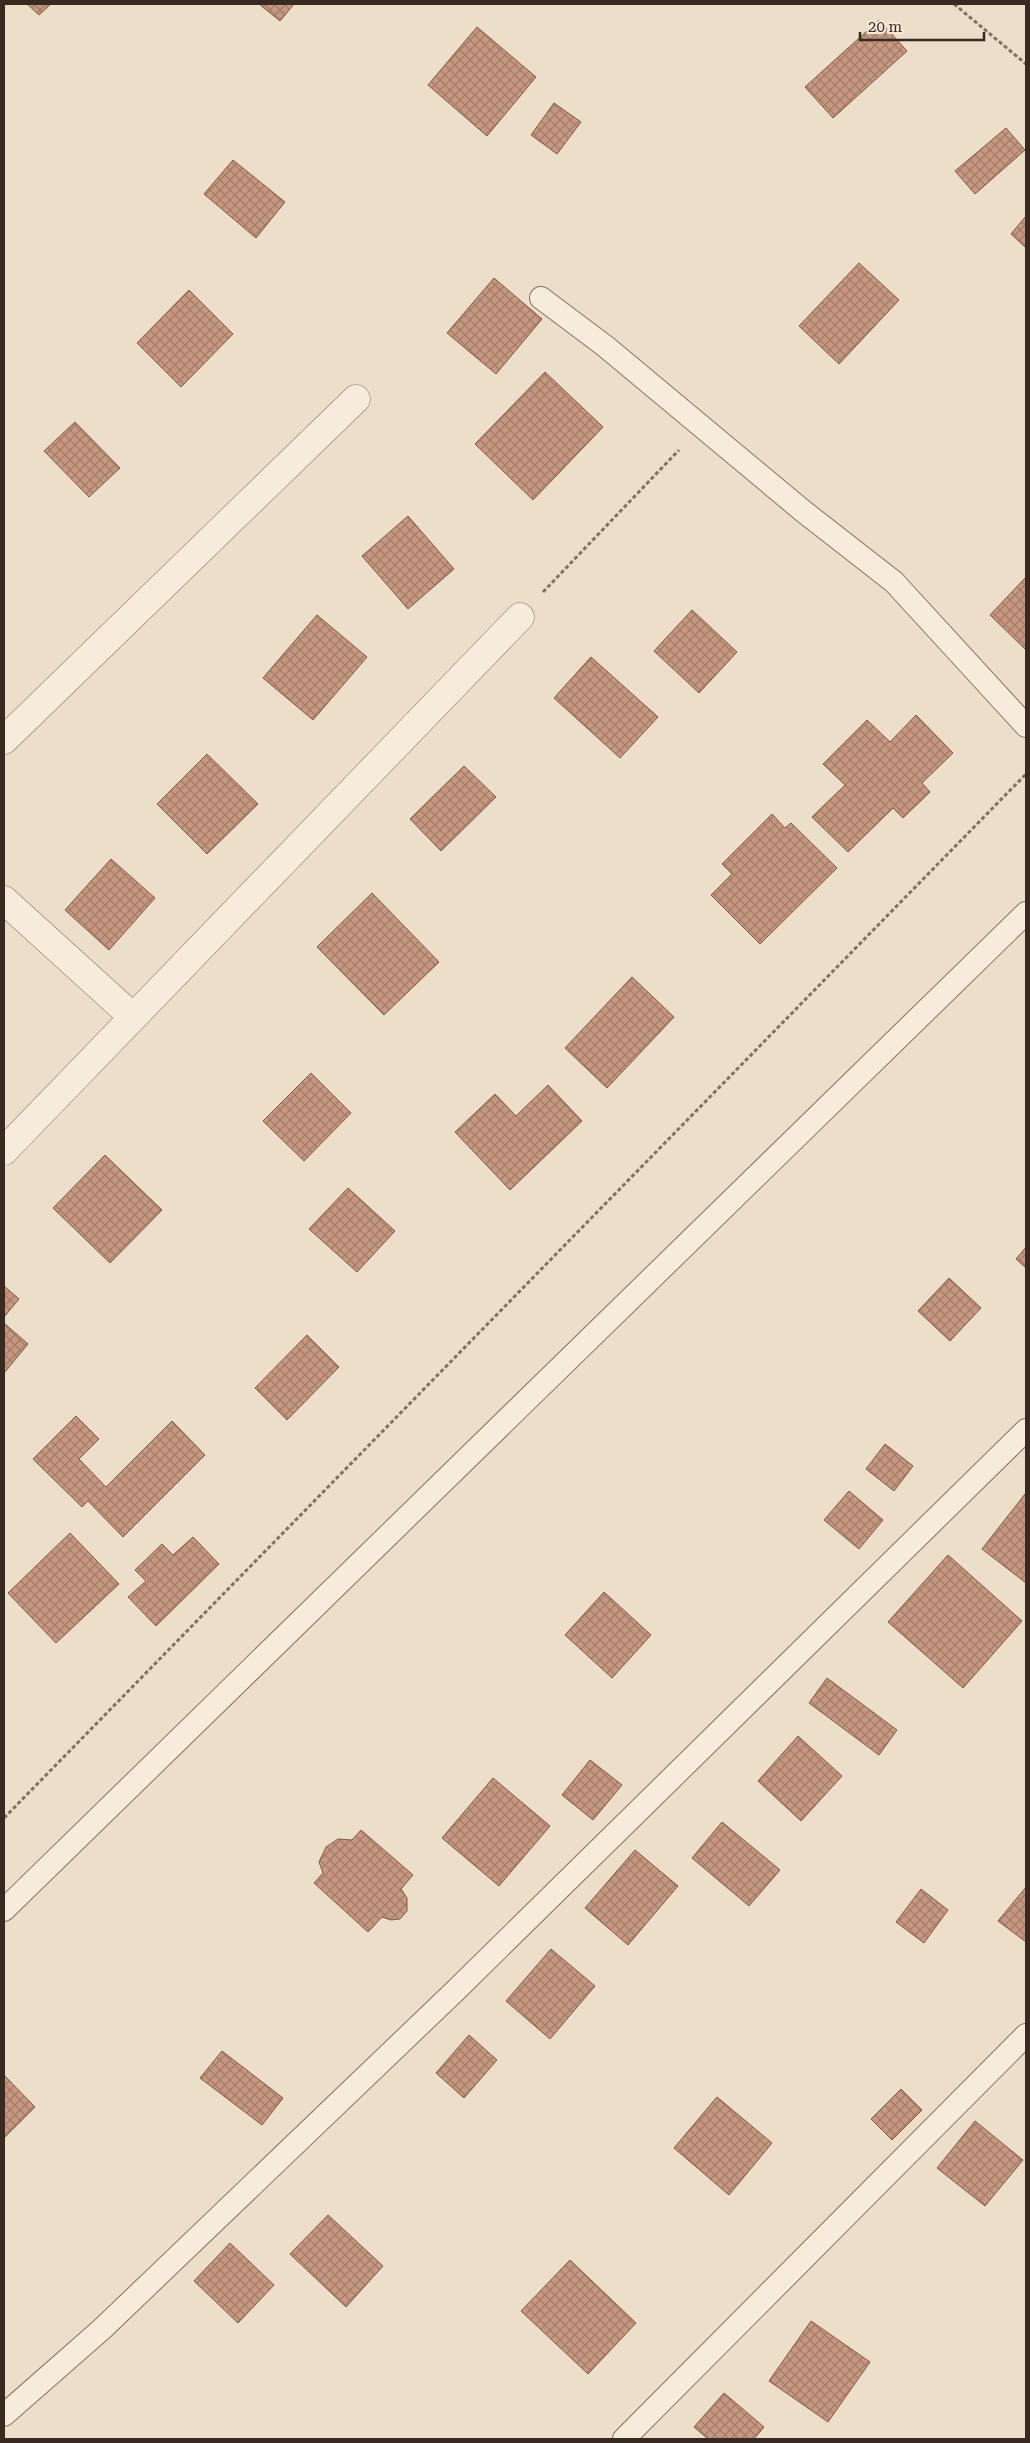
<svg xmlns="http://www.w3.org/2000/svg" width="1030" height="2443" font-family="'Roboto Serif',serif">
	<defs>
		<pattern id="building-cross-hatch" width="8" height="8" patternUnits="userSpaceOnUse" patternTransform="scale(1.25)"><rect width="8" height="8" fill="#c79881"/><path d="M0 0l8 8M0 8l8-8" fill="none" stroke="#a37c69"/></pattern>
	</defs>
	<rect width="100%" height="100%" fill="#ecdec8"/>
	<g fill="url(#building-cross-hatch)" stroke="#845a46">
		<polygon points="27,4 51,4 39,15"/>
		<polygon points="259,4 294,4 280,21"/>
		<polygon points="879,20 907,51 833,118 805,87"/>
		<polygon points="477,27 536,77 487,136 428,85"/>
		<polygon points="554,103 581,122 557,154 531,135"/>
		<polygon points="1006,128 1025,150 975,194 955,171"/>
		<polygon points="233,160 285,202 256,238 204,194"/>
		<polygon points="1026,216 1026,248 1011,234"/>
		<polygon points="859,263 899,300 839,364 799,326"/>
		<polygon points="494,278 542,319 496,374 447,333"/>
		<polygon points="189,290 233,334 181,387 137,343"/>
		<polygon points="545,372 603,427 533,500 475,444"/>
		<polygon points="75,422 120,468 89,497 44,451"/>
		<polygon points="408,516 454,569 408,609 362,556"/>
		<polygon points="1026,577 1026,650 990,615"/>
		<polygon points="692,610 737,652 699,693 654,651"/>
		<polygon points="317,615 367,657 313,720 263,678"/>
		<polygon points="591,657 658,717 620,758 554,698"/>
		<polygon points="916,715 953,753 922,783 930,792 903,818 893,808 848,852 812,817 845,785 823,764 867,720 890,742"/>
		<polygon points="207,754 258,804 207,854 157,804"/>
		<polygon points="464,766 496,797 441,851 410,819"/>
		<polygon points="772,814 785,828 791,823 837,868 760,944 711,895 732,874 722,864"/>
		<polygon points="111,859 155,898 109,950 65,910"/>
		<polygon points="372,893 439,962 384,1015 317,947"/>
		<polygon points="632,977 674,1017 607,1088 565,1048"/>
		<polygon points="311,1073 351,1113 304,1161 263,1121"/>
		<polygon points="548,1085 582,1121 510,1190 455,1132 495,1094 516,1116"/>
		<polygon points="105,1155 162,1210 110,1263 53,1208"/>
		<polygon points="348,1188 395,1231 357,1272 309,1229"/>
		<polygon points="1026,1247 1026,1268 1016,1259"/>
		<polygon points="949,1278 981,1308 950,1341 918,1311"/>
		<polygon points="4,1286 19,1299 4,1317"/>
		<polygon points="4,1323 28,1344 5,1372 4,1371"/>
		<polygon points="307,1335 339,1367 287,1420 255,1388"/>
		<polygon points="76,1416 99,1439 79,1459 106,1487 172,1421 205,1455 123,1537 88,1501 82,1507 33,1459"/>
		<polygon points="885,1444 913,1466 894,1491 866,1469"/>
		<polygon points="849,1491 883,1520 859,1549 824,1520"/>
		<polygon points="1025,1494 1026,1495 1026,1583 982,1549"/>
		<polygon points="70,1533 119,1584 56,1643 8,1593"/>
		<polygon points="193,1537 219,1564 156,1626 128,1597 146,1581 135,1570 162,1544 173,1555"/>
		<polygon points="948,1555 1022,1621 963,1688 888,1622"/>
		<polygon points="604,1592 651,1635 612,1678 565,1635"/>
		<polygon points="827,1678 897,1730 879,1755 809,1703"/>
		<polygon points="798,1736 842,1776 801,1821 758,1781"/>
		<polygon points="590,1760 622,1785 593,1820 562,1795"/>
		<polygon points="493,1778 550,1826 499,1886 442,1838"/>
		<polygon points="722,1822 780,1870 749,1906 692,1858"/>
		<polygon points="361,1830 413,1875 401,1889 407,1898 407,1911 400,1919 391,1920 382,1917 368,1932 314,1883 323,1873 319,1862 326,1847 338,1839 352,1840"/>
		<polygon points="635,1850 678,1886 628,1945 585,1908"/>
		<polygon points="1026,1887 1026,1942 998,1921"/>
		<polygon points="921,1889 948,1910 924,1943 896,1922"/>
		<polygon points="551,1949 595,1986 550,2039 506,2001"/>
		<polygon points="469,2035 497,2060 464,2098 436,2073"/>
		<polygon points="222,2051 283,2098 262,2125 200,2078"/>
		<polygon points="4,2075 35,2107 4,2138"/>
		<polygon points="901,2089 922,2110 892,2140 871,2119"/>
		<polygon points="717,2097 772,2143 729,2195 674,2148"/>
		<polygon points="975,2121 1023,2160 985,2206 937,2168"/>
		<polygon points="328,2215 383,2266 346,2307 290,2254"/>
		<polygon points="230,2243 274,2285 238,2323 194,2281"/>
		<polygon points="570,2260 636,2323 588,2374 521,2311"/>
		<polygon points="811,2321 870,2362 828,2422 769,2381"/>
		<polygon points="724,2393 764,2427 754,2439 708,2439 694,2427"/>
	</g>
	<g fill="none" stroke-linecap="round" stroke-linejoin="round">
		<g stroke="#86715f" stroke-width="24">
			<g id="lane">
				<polyline points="541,298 605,346 803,511 894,582 1026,726"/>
				<polyline points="4,1910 1026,913"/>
				<polyline points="4,2415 102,2329 454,1992 1026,1430"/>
				<polyline points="624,2439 1026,2035"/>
			</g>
		</g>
		<g stroke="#86715f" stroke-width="29">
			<g id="street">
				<polyline points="4,740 356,399"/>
				<polyline points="4,900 133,1017"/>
				<polyline points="4,1151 520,617"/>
			</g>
		</g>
		<g stroke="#86715f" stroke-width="3" stroke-dasharray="4 2.5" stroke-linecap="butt">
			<polyline points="954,4 1026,64"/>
			<polyline points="543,592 679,450"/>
			<polyline points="4,1818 1026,774"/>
		</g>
		<use href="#lane" stroke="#f7ecdb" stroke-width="22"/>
		<use href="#street" stroke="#f7ecdb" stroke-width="28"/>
	</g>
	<rect width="1030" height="2443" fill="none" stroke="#382a21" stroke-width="10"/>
	<path d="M860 32v8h124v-8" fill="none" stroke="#382a21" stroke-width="2.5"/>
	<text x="868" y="32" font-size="15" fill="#382a21" stroke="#f3e9d8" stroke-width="4" paint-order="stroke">20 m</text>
</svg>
